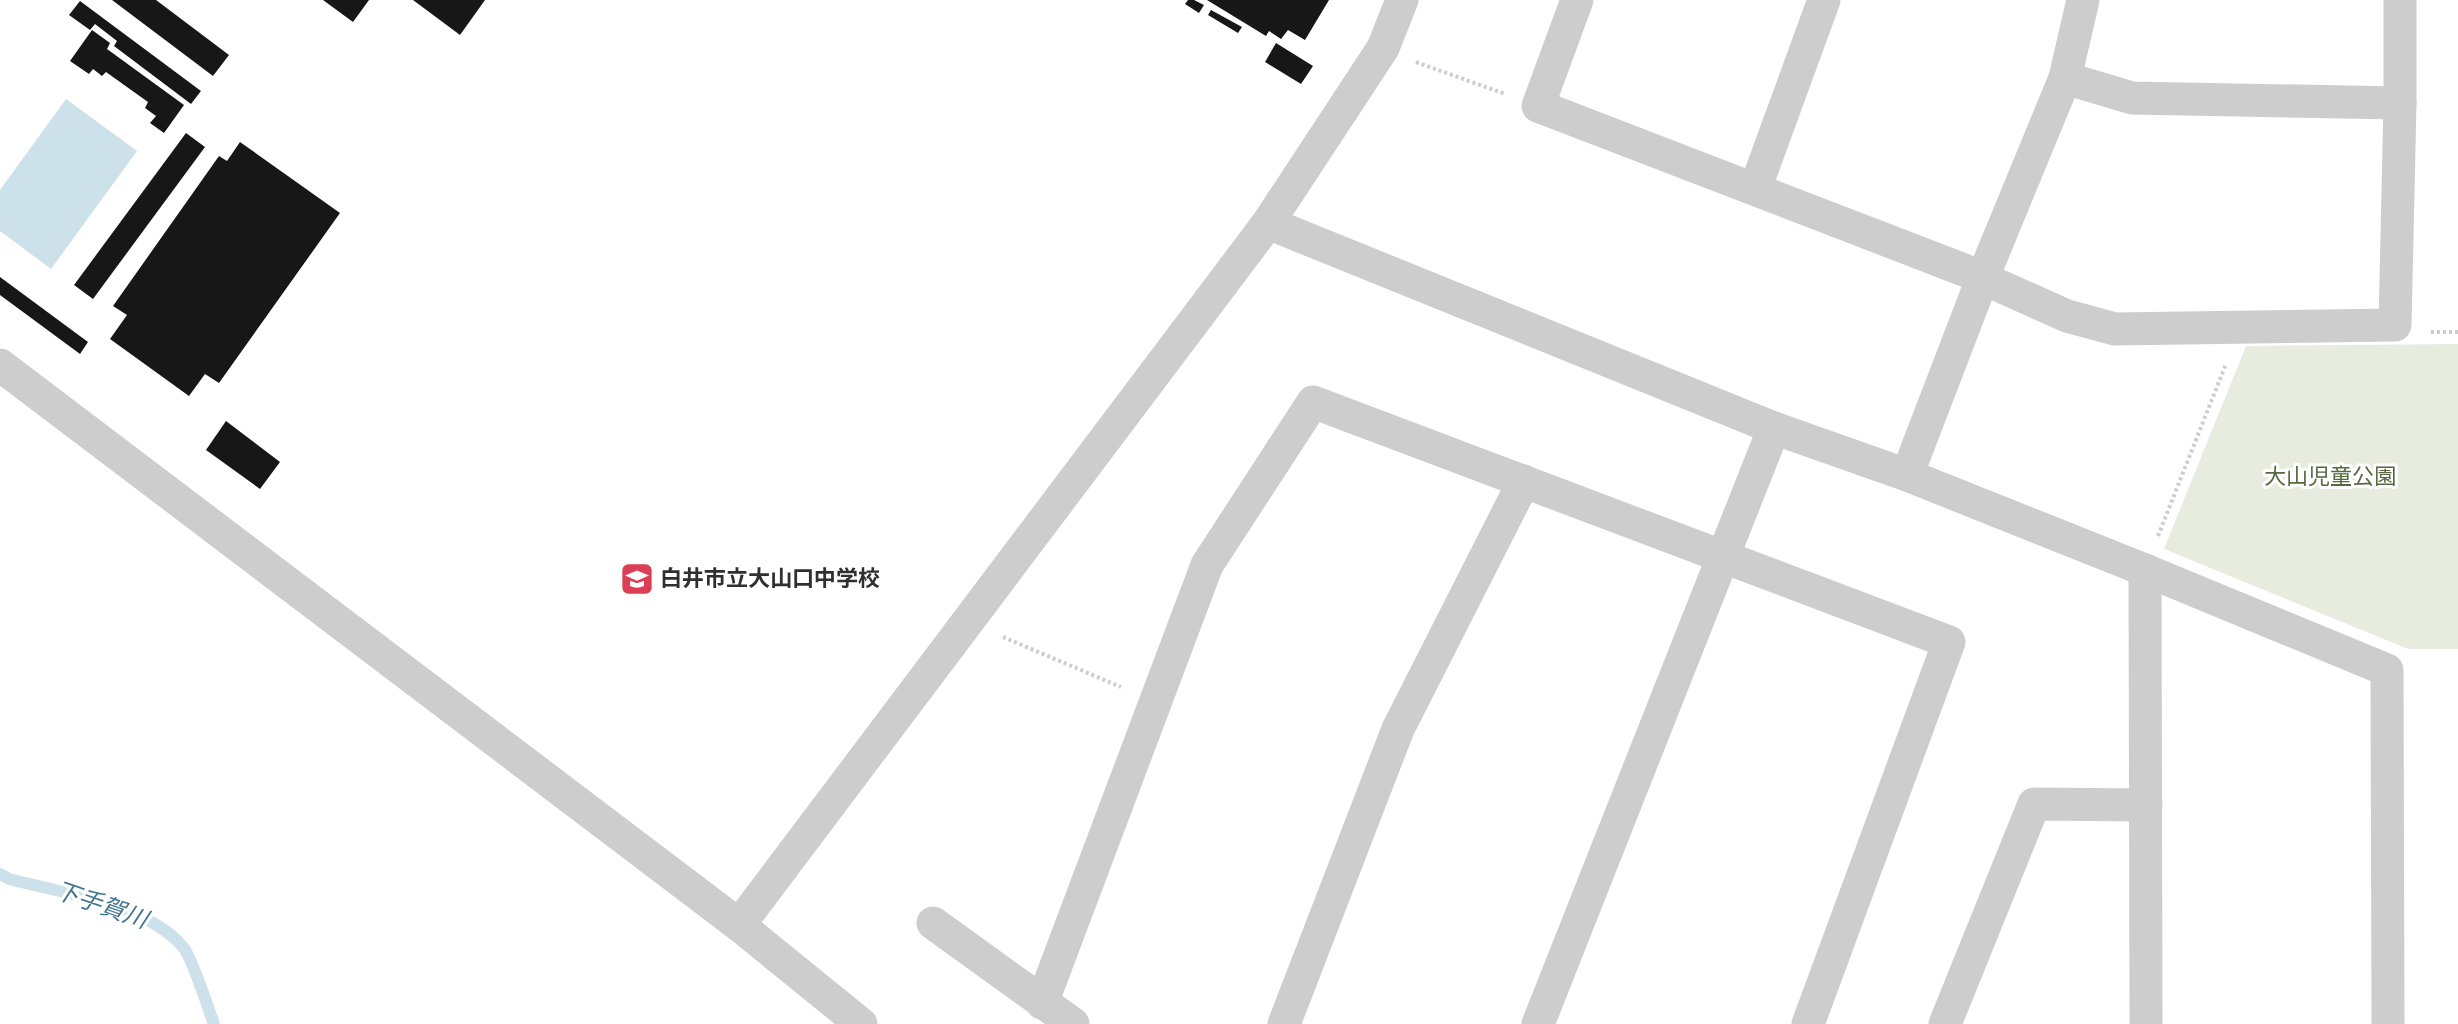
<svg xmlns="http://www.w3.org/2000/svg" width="2458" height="1024" font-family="'Alegreya Sans','Noto Sans JP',sans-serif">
	<rect width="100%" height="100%" fill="#fff"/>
	<polygon fill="#e7ecdf" points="2458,344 2458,649 2408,649 2164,549 2246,346"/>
	<polygon fill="#cde1ea" points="66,99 137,151 51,269 0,231 0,190"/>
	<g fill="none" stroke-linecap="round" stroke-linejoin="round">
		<path stroke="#cde1ea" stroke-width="12" d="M0,874L9,879C62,893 147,904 183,947C192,957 208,1008 214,1024"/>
	</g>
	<g fill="#171717">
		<polygon points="112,0 156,0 229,55 213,76"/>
		<polygon points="323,0 369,0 353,22"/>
		<polygon points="413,0 485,0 460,35"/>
		<polygon points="1188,0 1194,0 1204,5 1199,13 1185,4"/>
		<polygon points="1207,0 1329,0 1305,40 1288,30 1281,39 1269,31 1266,36"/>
		<polygon points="80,1 201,91 191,104 114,46 117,41 95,24 90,30 69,15"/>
		<polygon points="1211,10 1242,27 1238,33 1208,15"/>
		<polygon points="92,30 110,43 107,49 184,105 164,133 150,123 156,116 145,108 148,102 106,72 102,76 93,69 89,74 70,61"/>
		<polygon points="1276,43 1313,66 1301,84 1265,62"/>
		<polygon points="186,133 205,147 93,299 74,285"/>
		<polygon points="240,142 340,213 219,383 205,374 189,396 110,339 127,315 113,306 219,156 227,161"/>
		<polygon points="0,277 88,342 80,354 0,295"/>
		<polygon points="226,421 280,462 260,489 206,450"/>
	</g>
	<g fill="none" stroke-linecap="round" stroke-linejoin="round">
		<g stroke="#cdcdcd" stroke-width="4" stroke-dasharray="3 3" stroke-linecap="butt">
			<polyline points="1416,62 1505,94"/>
			<polyline points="2431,332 2458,332"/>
			<polyline points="2158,536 2226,364"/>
			<polyline points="1003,637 1121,687"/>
		</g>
		<g stroke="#cdcdcd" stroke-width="33">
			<polyline points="1577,0 1538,106 1964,270 2067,316 2115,329 2395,325 2400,103 2400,0"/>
			<polyline points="2065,78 2132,98 2400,103"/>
			<polyline points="1755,189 1824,0"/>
			<polyline points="1268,223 1774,428 1907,475 2145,570 2387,670 2388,1024"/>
			<polyline points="0,365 739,925 861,1024"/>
			<polyline points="1907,475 1983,277 2065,78 2083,0"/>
			<polyline points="2145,570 2146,1024"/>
			<polyline points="933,923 1073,1024"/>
			<polyline points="739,925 1268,223 1383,48 1402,0"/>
			<polyline points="1042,1003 1207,565 1313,402 1949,642 1808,1024"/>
			<polyline points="1284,1024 1398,729 1524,481"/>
			<polyline points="1538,1024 1774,428"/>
			<polyline points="1945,1024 2034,804 2146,805"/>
		</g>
	</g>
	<defs>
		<g id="school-square" transform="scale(1.725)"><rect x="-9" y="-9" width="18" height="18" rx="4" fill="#db3e55" stroke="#fff"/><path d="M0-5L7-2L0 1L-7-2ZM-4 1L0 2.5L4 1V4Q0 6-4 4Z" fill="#fff"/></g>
	</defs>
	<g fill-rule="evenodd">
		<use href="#school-square" x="637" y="579"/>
	</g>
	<g text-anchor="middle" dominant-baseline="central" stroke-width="6" stroke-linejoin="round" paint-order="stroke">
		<g font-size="22" fill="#566940" stroke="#fff">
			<text x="2330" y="477">大山児童公園</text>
		</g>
		<g font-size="22" font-weight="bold" fill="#303030" stroke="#fff" text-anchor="start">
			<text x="660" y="579">白井市立大山口中学校</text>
		</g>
		<g font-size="24" font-style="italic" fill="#42768e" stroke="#fff">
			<text transform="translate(101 906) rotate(19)">下手賀川</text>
		</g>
	</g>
</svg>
